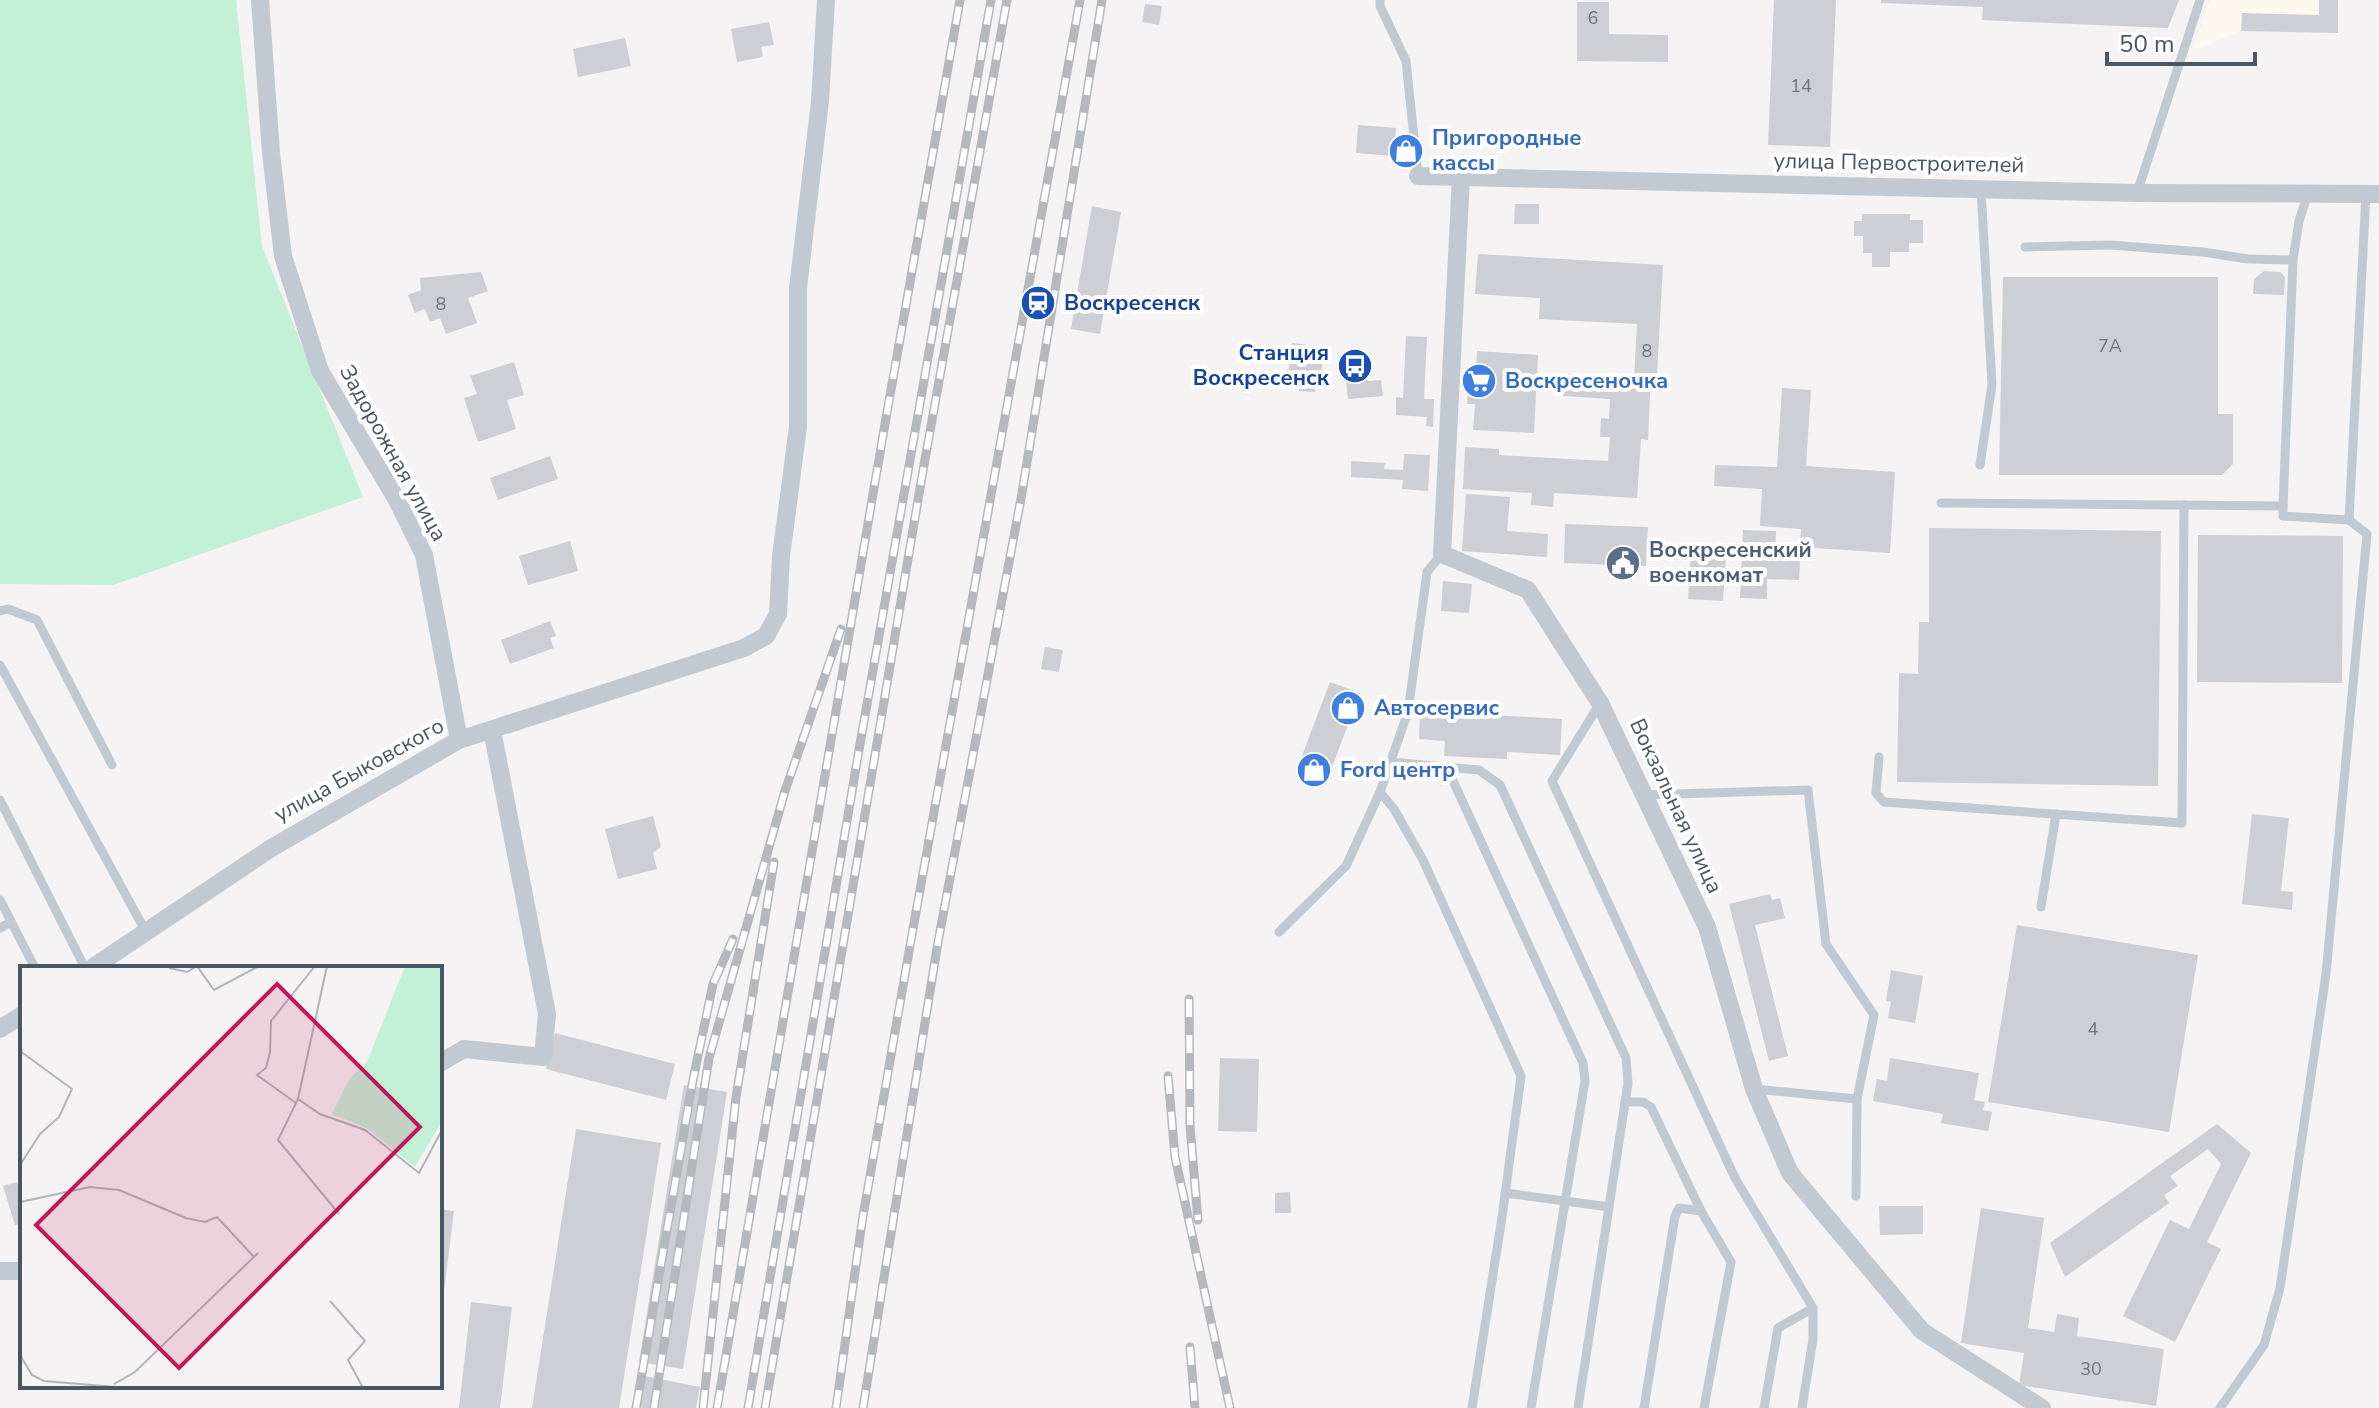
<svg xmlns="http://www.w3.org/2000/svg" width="2379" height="1408" font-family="'Nunito Sans',sans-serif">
	<rect width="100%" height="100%" fill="#f5f3f3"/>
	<polygon fill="#fdf9ef" points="2210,0 2379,0 2339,0 2338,33 2241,31 2193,51"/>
	<polygon fill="#c3f1d5" points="0,0 236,0 262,246 363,497 113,585 0,584"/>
	<g fill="#cdcfd5">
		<polygon points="1774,0 1836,0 1830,147 1768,145"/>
		<polygon points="1881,0 2179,0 2168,28 1982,20 1983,7 1881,3"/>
		<polygon points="2319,0 2338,0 2338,33 2241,31 2242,13 2319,15"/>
		<polygon points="1577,2 1609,2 1609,34 1668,35 1668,62 1577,61"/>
		<polygon points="1145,4 1162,6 1159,25 1142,22"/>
		<polygon points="769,22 774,45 761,47 763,57 737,62 731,29"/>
		<polygon points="625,38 631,66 578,77 573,49"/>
		<polygon points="1358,125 1396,128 1394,156 1356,153"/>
		<polygon points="1515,204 1539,204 1539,224 1514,224"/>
		<polygon points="1092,206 1121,212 1100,334 1071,329"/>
		<polygon points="1862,214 1910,214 1910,220 1923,220 1923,243 1909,243 1909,252 1890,252 1890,267 1872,267 1872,253 1863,253 1863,236 1854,236 1854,221 1862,221"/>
		<polygon points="1478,254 1663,265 1657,375 1651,375 1648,440 1641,439 1637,498 1554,493 1553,507 1531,505 1532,493 1463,489 1465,447 1499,449 1499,455 1608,461 1610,437 1600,437 1601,418 1609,419 1610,399 1563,396 1564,374 1634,378 1637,324 1539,319 1540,298 1475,294"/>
		<polygon points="2264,271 2280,272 2285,277 2284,295 2253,294 2254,279"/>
		<polygon points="481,272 488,291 468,298 477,323 446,334 440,318 430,322 425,309 415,313 408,295 421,290 420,278"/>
		<polygon points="2003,277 2218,277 2218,414 2233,414 2233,464 2222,475 1999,475"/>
		<polygon points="1406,336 1427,337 1424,399 1434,399 1433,427 1426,426 1427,417 1396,415 1396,397 1403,398"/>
		<polygon points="1292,343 1324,347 1320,385 1316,384 1315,392 1299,391 1299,385 1287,383"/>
		<polygon points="1477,351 1538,355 1534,433 1473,430 1475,404 1467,404 1469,369 1476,370"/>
		<polygon points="1365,352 1368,381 1381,380 1383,396 1348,399 1343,354"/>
		<polygon points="514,362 524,395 507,400 516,429 478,442 464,398 477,394 470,376"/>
		<polygon points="1782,388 1811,390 1806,466 1895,472 1890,553 1800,547 1801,529 1760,526 1762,489 1714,486 1715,465 1777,467"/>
		<polygon points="1404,454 1430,455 1428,491 1402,489 1403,480 1351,477 1351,461 1385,463 1384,469 1403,470"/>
		<polygon points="550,456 558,479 498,500 490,478"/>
		<polygon points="1466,494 1510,497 1507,531 1548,534 1547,557 1462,551"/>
		<polygon points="1565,524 1648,527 1646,566 1564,563"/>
		<polygon points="1929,528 2161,531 2158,786 1897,782 1899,673 1918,674 1919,622 1929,622"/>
		<polygon points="1743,530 1776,531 1775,560 1800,561 1799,580 1767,579 1767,599 1740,598"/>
		<polygon points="2198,535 2343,536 2342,683 2197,682"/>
		<polygon points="570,541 578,571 528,585 519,556"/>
		<polygon points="1691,553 1726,556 1723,601 1688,599"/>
		<polygon points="1443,581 1472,584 1469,613 1441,611"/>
		<polygon points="550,621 556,636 550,638 554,648 510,664 501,640"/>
		<polygon points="1045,647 1063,650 1059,672 1041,669"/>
		<polygon points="1330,682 1360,693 1327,780 1297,769"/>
		<polygon points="1420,711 1562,719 1560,755 1507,752 1507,759 1444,756 1445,741 1419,739"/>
		<polygon points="2252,814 2289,818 2281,891 2293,892 2292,910 2242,904"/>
		<polygon points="653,816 661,847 653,853 657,869 618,879 605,829"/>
		<polygon points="1770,894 1772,900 1780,898 1785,918 1755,925 1788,1056 1769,1061 1729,904"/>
		<polygon points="2017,925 2198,955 2169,1132 1988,1102"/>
		<polygon points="1891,970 1923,976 1915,1023 1888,1018 1891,1002 1886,1001"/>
		<polygon points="555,1033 675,1064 666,1100 546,1069"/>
		<polygon points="1220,1058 1259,1059 1257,1132 1218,1131"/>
		<polygon points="1890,1058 1979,1073 1974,1100 1985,1102 1983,1110 1992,1112 1988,1131 1941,1123 1943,1114 1873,1101 1877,1079 1887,1081"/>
		<polygon points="684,1085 727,1092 683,1369 639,1362"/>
		<polygon points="2217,1124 2251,1153 2207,1242 2221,1249 2175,1342 2123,1316 2170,1220 2189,1229 2221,1164 2208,1149 2170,1176 2178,1186 2164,1195 2169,1203 2065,1277 2050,1243"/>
		<polygon points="576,1129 661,1143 619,1408 532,1408"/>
		<polygon points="17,1182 22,1199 22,1223 15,1225 3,1186"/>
		<polygon points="1290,1192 1291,1213 1275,1213 1275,1193"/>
		<polygon points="1879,1206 1923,1206 1923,1234 1880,1235"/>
		<polygon points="1981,1208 2044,1218 2028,1328 2054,1332 2057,1314 2079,1318 2077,1336 2164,1349 2156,1406 2019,1385 2024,1353 1961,1343"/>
		<polygon points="440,1209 454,1211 444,1291 440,1290"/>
		<polygon points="471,1302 512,1307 500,1408 459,1408"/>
		<polygon points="640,1375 700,1387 696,1408 633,1408"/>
	</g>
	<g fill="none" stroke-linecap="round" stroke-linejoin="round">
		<g stroke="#c1cad2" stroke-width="9">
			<polyline points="1380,0 1380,6 1406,61 1418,176"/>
			<polyline points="2137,193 2200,0"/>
			<polyline points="2025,247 2110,245 2203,252 2248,259 2293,260"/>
			<polyline points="1980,465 1992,385 1981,189"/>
			<polyline points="1941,503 2283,506 2293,260 2299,221 2308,193"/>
			<polyline points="2283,506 2283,516 2349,520 2366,194"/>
			<polyline points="0,611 8,609 37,620 112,765"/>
			<polyline points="0,665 146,932"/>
			<polyline points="1600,703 1552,781 1735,1178 1813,1308 1778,1328 1764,1408"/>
			<polyline points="1879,757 1876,793 1884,802 2182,823 2184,505"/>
			<polyline points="1390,762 1479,770 1500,785 1626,1058 1628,1083 1609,1207 1505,1193"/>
			<polyline points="1447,768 1583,1063 1585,1081 1531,1408"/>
			<polyline points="1380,792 1394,809 1423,860 1521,1076 1502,1217 1472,1408"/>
			<polyline points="1644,795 1808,790 1826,944 1874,1015 1857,1099 1754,1089"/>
			<polyline points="0,800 85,968"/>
			<polyline points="0,900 35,968"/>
			<polyline points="2041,907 2056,814"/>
			<polyline points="0,928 11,922"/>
			<polyline points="1279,932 1346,866 1380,792 1408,712 1427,572 1442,554"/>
			<polyline points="1625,1102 1643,1102 1651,1107 1701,1211"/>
			<polyline points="1856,1196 1857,1099"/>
			<polyline points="1578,1408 1609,1207"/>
			<polyline points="1644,1408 1675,1216 1679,1208 1701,1211 1731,1262 1704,1408"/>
			<polyline points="1802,1408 1813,1339 1813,1308"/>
			<polyline points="2220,1408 2264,1345 2280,1288 2326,974 2367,534 2349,520"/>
		</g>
		<g stroke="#c1cad2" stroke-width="18">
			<polyline points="260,0 271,153 283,256 320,371 397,500 424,555 459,740"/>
			<polyline points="1418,176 2137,193 2379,194"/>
			<polyline points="1461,177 1442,554 1528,590 1600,703 1707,927 1754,1089 1790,1173 1922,1331 2042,1408"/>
			<polyline points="92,968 273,847 459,740 744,648 766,636 778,614 781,556 798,427 798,288 820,101 826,0"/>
			<polyline points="0,1029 22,1015"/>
			<polyline points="440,1063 464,1049 543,1057 547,1014 492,730"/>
			<polyline points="0,1271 22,1271"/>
		</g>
		<g stroke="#b5b8bd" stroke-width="9">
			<g id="rail">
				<polyline points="1189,999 1190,1126 1198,1220"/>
				<polyline points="1168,1076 1175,1157 1230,1408"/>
				<polyline points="1190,1347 1195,1408"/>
				<polyline points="636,1408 693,1080 713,984 733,939"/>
				<polyline points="654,1408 709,1058 785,791 841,629"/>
				<polyline points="703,1408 736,1097 774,862"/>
				<polyline points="717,1408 886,418 960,0"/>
				<polyline points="748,1408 860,744 991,0"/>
				<polyline points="765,1408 921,482 1007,0"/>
				<polyline points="836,1408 862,1222 911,940 1080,0"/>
				<polyline points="863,1408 938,942 1022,493 1102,0"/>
			</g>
		</g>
		<use href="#rail" stroke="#fff" stroke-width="6" stroke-dasharray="18" stroke-linecap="butt"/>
	</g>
	<defs>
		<g id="shop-disc" transform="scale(1.8)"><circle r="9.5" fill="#3f7fe0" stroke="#fff"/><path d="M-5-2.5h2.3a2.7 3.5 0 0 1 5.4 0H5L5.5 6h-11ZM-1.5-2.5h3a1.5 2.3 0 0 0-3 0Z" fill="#fff"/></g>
		<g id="station-disc" transform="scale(1.8)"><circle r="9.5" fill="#1a4fb4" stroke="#fff"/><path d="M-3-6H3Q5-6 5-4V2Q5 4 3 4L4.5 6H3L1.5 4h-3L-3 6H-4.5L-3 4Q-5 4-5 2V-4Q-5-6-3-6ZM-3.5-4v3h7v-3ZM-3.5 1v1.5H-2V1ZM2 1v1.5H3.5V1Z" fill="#fff"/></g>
		<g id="bus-disc" transform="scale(1.8)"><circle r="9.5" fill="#1a4fb4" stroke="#fff"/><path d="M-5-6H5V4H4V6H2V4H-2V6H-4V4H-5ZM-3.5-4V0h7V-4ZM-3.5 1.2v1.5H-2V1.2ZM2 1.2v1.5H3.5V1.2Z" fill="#fff"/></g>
		<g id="supermarket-disc" transform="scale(1.8)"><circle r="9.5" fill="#3f7fe0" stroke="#fff"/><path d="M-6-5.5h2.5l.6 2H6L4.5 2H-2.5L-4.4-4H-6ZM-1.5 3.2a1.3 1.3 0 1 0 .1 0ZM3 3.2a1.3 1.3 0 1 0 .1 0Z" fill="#fff"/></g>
		<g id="civic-disc" transform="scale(1.8)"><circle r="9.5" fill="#5c6f8a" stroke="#fff"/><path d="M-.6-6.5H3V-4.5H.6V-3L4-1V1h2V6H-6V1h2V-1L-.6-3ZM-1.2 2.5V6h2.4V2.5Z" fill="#fff"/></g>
	</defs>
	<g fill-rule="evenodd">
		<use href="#shop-disc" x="1406" y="151"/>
		<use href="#station-disc" x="1038" y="303"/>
		<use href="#bus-disc" x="1355" y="366"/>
		<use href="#supermarket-disc" x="1479" y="381"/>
		<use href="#civic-disc" x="1623" y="563"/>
		<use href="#shop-disc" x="1348" y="708"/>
		<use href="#shop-disc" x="1314" y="770"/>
	</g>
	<g text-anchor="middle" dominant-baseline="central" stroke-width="8" stroke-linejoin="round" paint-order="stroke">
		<g font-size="18" fill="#6b747e">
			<text x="1593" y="18">6</text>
			<text x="1801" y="86">14</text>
			<text x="441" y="304">8</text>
			<text x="2110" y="346">7А</text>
			<text x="1647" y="351">8</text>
			<text x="2093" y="1029">4</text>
			<text x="2091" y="1369">30</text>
		</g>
		<g font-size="22" font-weight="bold" fill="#366cbe" stroke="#fff" text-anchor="start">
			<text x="1432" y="138">Пригородные<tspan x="1432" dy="25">кассы</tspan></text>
			<text x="1505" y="381">Воскресеночка</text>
			<text x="1374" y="708">Автосервис</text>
			<text x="1340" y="770">Ford центр</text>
		</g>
		<g font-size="22" fill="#4a5661" stroke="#fff">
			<text transform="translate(1899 163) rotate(1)">улица Первостроителей</text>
			<text transform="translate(393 453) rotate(61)">Задорожная улица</text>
			<text transform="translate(359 770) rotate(-29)">улица Быковского</text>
			<text transform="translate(1676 806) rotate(65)">Вокзальная улица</text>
		</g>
		<g font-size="22" font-weight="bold" fill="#164399" stroke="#fff" text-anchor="start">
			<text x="1064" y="303">Воскресенск</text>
			<text x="1329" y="353" text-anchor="end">Станция<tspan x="1329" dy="25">Воскресенск</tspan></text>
		</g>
		<g font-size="22" font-weight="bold" fill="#4e5e75" stroke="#fff" text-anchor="start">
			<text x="1649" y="550">Воскресенский<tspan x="1649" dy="25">военкомат</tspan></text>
		</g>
	</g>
	<g transform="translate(20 966)">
		<rect width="422" height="422" fill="#f5f3f3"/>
		<path d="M385,0H422V155L395,201L348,163L312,148L329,113L347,96Z" fill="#c3f1d5"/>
		<path fill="none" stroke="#b1b4b9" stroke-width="2" d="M177,0L194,24L239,0M307,0L278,133L258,174L319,248M149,2L167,6L177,0M0,85L52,123L39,151L20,168L0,199M278,133L300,148L345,164L399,207L422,164M276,137L237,109L246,102L250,86L251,55L295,0M0,236L70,221L99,224L166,252L185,256L197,251L234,291M310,335L345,375L328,394L343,422M0,389L12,409L24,415L108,422M94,418L115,406L238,287"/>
		<path fill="#c2185b" fill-opacity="0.15" stroke="#c2185b" stroke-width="4" d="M257,18L400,161L159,402L16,259Z"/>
		<rect width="422" height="422" fill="none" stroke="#4a5661" stroke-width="4"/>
	</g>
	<path d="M2107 52v12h148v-12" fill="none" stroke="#4a5661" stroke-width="4"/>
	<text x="2119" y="52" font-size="24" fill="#4a5661" stroke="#ffffff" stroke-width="6" paint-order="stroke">50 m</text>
</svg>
